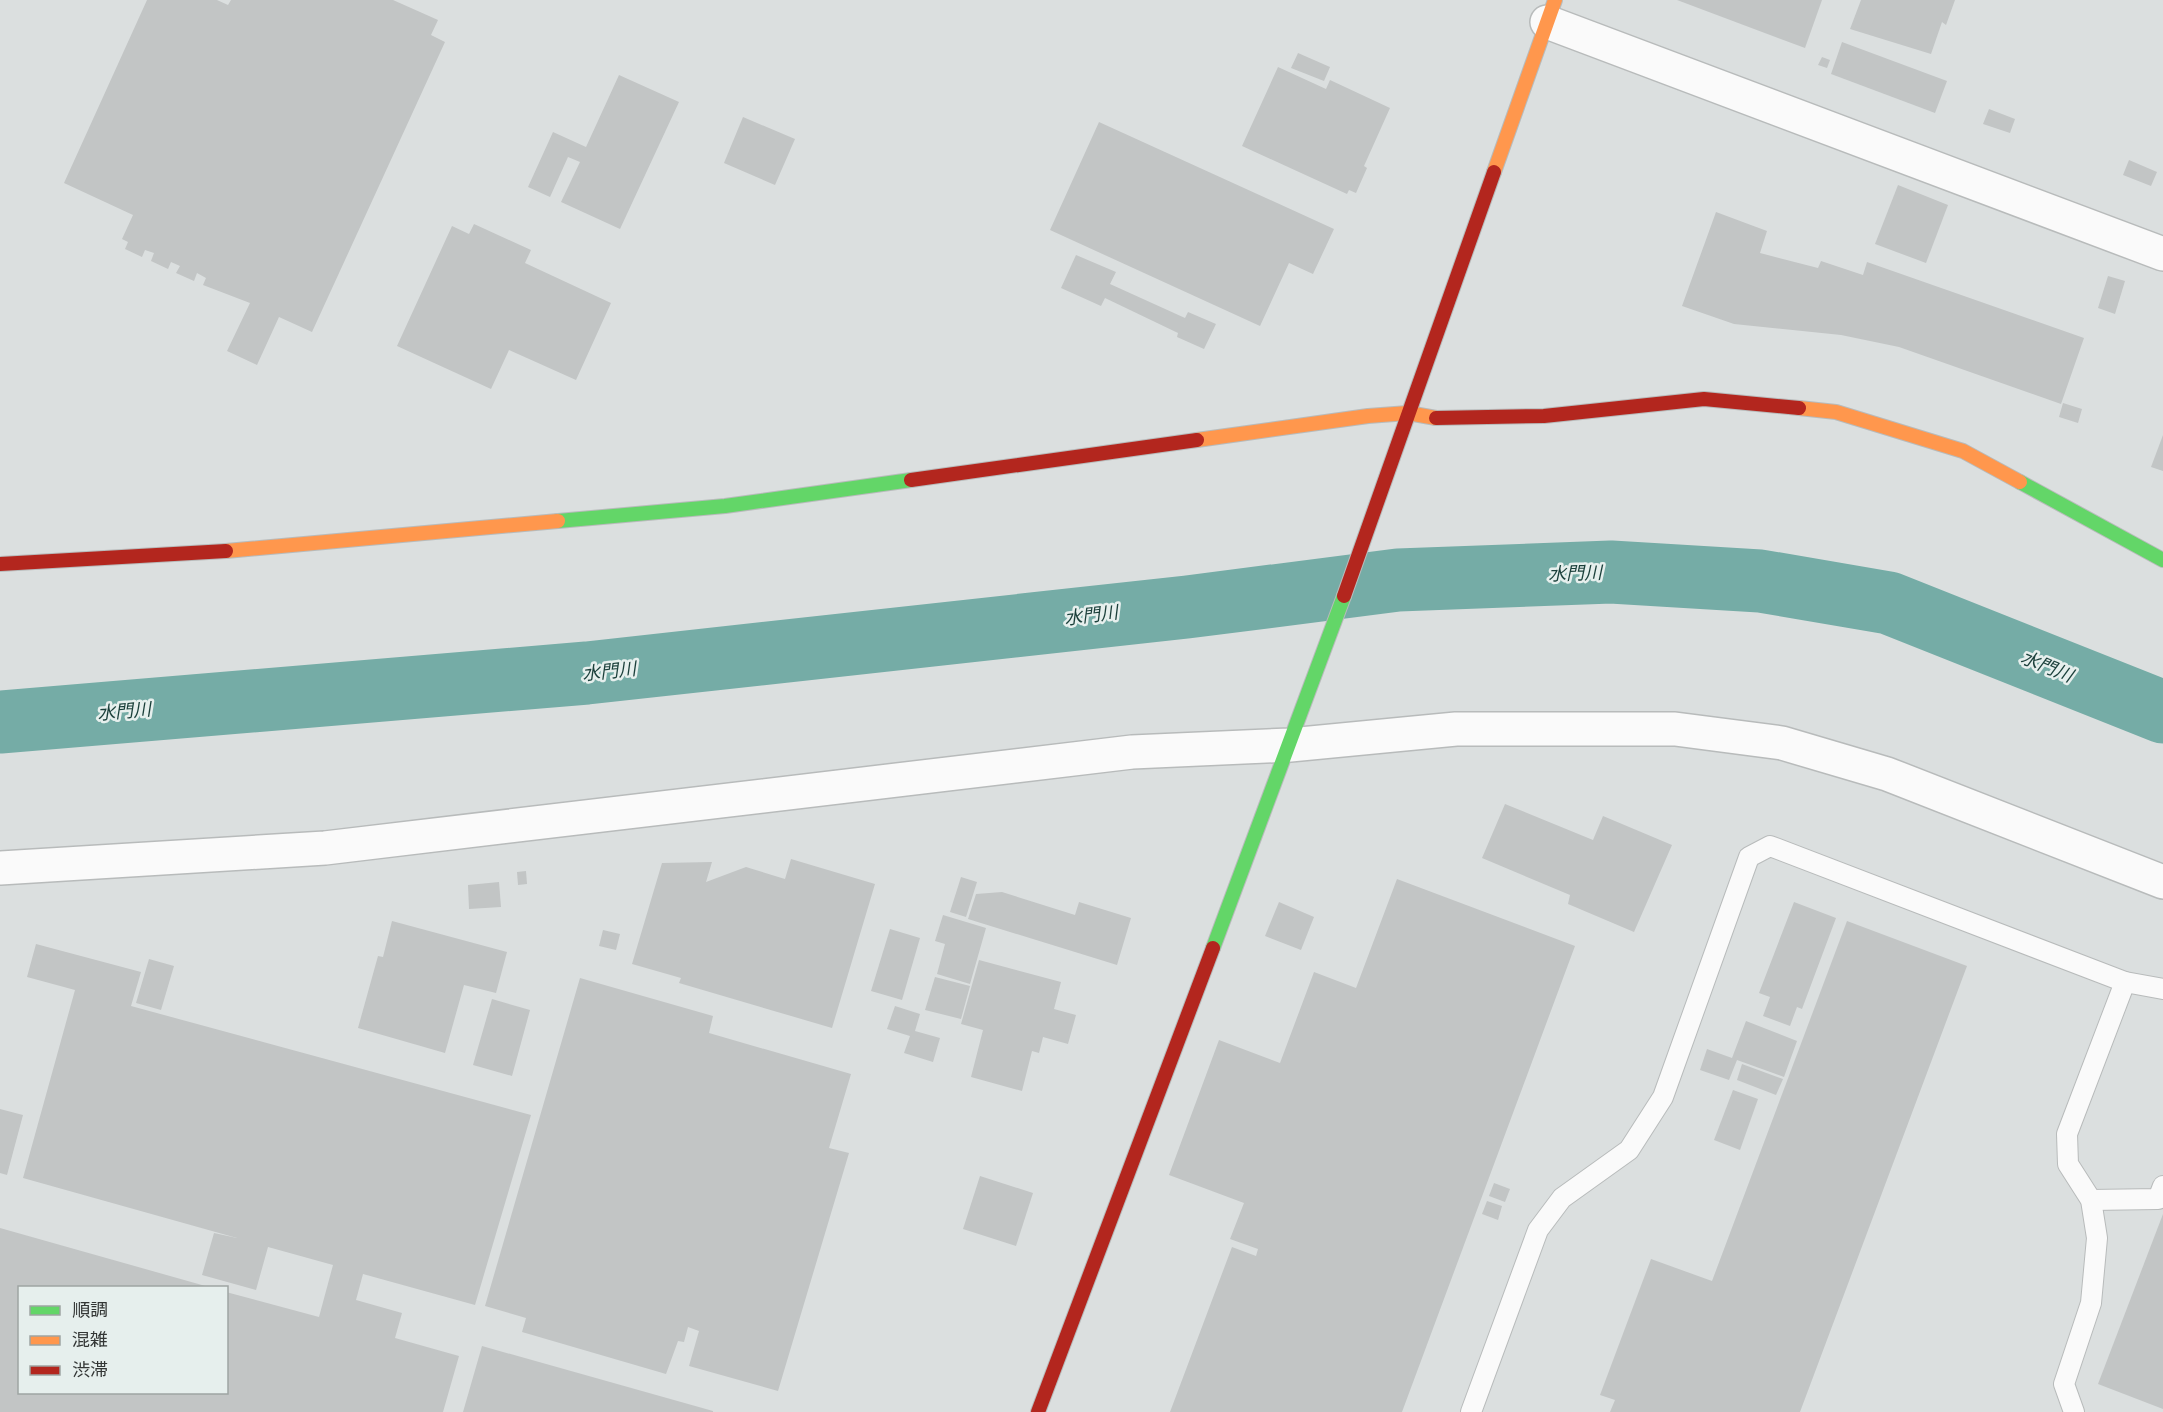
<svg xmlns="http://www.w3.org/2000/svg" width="2163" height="1412" font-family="'IBM Plex Sans','Noto Sans JP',sans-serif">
	<rect width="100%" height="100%" fill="#dbdfdf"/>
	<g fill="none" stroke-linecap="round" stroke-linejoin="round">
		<polyline stroke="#75aca6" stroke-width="63" points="0,722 587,673 1187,607 1398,580 1611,572 1760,581 1889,603 2163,712"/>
	</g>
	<g fill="#c2c5c5">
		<polygon points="147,0 217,0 228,5 231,0 393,0 438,20 431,35 445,42 312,332 279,317 257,365 227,351 250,303 203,285 206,278 197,273 194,281 176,273 180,266 171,262 168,269 151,261 154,253 145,250 142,257 125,249 128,242 122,239 133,215 64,183"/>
		<polygon points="1677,0 1822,0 1805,48"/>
		<polygon points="1861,0 1955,0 1946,25 1942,22 1931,54 1850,29"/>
		<polygon points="1842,42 1947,81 1935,113 1831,74"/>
		<polygon points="1298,53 1330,67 1324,81 1291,68"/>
		<polygon points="1822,57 1830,60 1827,68 1818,65"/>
		<polygon points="1278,67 1326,89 1330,80 1390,108 1364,166 1367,168 1356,193 1349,190 1347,194 1242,146"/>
		<polygon points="619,75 679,102 620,229 561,202 580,162 568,157 550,197 528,187 553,132 586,147"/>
		<polygon points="1989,109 2015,119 2010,133 1983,124"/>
		<polygon points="743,117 795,139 775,185 724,163"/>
		<polygon points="1099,122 1334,229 1313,274 1289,263 1260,326 1050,230"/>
		<polygon points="2129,160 2157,172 2151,186 2123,175"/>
		<polygon points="1898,185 1948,205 1926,263 1875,244"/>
		<polygon points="1716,212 1767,231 1760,253 1818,268 1821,261 1863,275 1867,262 2084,338 2061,404 1899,347 1841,335 1734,324 1682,306"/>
		<polygon points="474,224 531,250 525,263 611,303 576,380 509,350 491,389 397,346 452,226 469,234"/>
		<polygon points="1076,255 1116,272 1110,284 1185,318 1188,312 1216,324 1204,349 1177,337 1178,333 1105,298 1101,306 1061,288"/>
		<polygon points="2108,276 2125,281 2115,314 2098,308"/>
		<polygon points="2063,403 2082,409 2078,423 2059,417"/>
		<polygon points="2163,435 2163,471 2151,467"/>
		<polygon points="1505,804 1593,840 1603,816 1672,845 1634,932 1568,904 1570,895 1482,858"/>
		<polygon points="791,859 875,884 832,1028 679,983 681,978 632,964 662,863 712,862 706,882 746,867 785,879"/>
		<polygon points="526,871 527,884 518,885 517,872"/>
		<polygon points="961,877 977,882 966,917 950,912"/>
		<polygon points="1397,879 1575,946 1402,1412 1170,1412 1232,1247 1256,1256 1258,1249 1230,1239 1244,1203 1169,1175 1219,1040 1280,1063 1314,972 1356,988"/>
		<polygon points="499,882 501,907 469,909 468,885"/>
		<polygon points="1002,892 1075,915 1079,902 1131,918 1117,965 968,919 976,894"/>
		<polygon points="1279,902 1314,917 1301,950 1265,936"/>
		<polygon points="1794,902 1836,918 1802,1009 1797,1007 1790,1026 1763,1016 1770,997 1759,993"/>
		<polygon points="943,915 986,928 970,984 937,974 945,944 935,941"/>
		<polygon points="392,921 507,952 496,993 464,985 445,1053 358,1028 378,956 383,957"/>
		<polygon points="1847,921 1967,966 1800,1412 1610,1412 1615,1400 1600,1395 1651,1259 1712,1281"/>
		<polygon points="890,929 920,938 902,1000 871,991"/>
		<polygon points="603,930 620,934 616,950 599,946"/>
		<polygon points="36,944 141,972 131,1006 531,1115 475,1305 363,1274 356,1300 402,1313 395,1338 459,1356 443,1412 0,1412 0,1228 209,1287 20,1288 20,1392 226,1392 226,1292 319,1317 333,1265 268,1247 256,1290 202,1275 214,1233 237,1238 23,1178 75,990 27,977"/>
		<polygon points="149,959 174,966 161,1010 136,1003"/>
		<polygon points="979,960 1061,982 1054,1009 1076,1015 1068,1044 1043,1037 1039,1053 1032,1051 1022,1091 971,1077 983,1030 961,1024"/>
		<polygon points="935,977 970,986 961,1019 925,1010"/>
		<polygon points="580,978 713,1016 709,1033 851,1074 829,1148 849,1153 778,1391 689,1366 699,1331 688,1327 684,1342 678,1341 666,1374 522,1332 526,1318 485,1306"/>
		<polygon points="492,999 530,1010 512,1076 473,1065"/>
		<polygon points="895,1006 920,1014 915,1031 940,1038 933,1062 904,1053 910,1036 887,1029"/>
		<polygon points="1746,1021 1797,1041 1784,1077 1737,1060 1729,1080 1700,1070 1707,1049 1732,1058"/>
		<polygon points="1742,1064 1783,1079 1776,1095 1737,1080"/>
		<polygon points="1733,1090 1758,1099 1740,1150 1714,1140"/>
		<polygon points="0,1109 23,1115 7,1175 0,1173"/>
		<polygon points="980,1176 1033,1193 1016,1246 963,1229"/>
		<polygon points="1494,1183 1510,1189 1505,1202 1489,1196"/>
		<polygon points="1487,1201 1502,1206 1498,1220 1482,1214"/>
		<polygon points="2163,1214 2163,1409 2098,1384"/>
		<polygon points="482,1346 713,1411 713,1412 463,1412"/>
	</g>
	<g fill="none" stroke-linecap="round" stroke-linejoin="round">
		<g stroke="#b8bbbb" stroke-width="22">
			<g id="lane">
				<polyline points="2091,1200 2158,1199 2163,1186"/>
				<polyline points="1471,1412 1538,1230 1562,1198 1629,1150 1663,1097 1749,857 1770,846 2125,982 2163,989"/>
				<polyline points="2074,1412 2064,1384 2091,1303 2097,1238 2091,1200 2068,1164 2067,1134 2125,982"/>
			</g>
		</g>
		<g stroke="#b8bbbb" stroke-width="36">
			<g id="street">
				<polyline points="1547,22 2163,254"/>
				<polyline points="0,868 325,848 1132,752 1290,745 1456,729 1675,729 1782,743 1887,774 2163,882"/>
			</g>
		</g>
		<g stroke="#b8bbbb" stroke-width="16">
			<g id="fast">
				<polyline points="2020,482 2163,560"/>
				<polyline points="558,521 725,506 911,480"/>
				<polyline points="1213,948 1344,596"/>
			</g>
		</g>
		<g stroke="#b8bbbb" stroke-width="16">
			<g id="slow">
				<polyline points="1494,172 1555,0"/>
				<polyline points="1799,408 1836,412 1963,451 2020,482"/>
				<polyline points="1197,440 1368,416 1408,413 1436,418"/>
				<polyline points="226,551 558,521"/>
			</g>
		</g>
		<g stroke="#b8bbbb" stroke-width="16">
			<g id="jam">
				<polyline points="1436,418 1544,416 1704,399 1799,408"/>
				<polyline points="911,480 1197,440"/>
				<polyline points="0,564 226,551"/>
				<polyline points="1344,596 1494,172"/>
				<polyline points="1038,1412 1213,948"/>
			</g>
		</g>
		<use href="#lane" stroke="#fafafa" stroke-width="20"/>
		<use href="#street" stroke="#fafafa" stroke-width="33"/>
		<use href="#fast" stroke="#63d668" stroke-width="14"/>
		<use href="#slow" stroke="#ff974d" stroke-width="14"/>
		<use href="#jam" stroke="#b3261e" stroke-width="14"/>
	</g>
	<g text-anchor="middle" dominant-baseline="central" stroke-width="5" stroke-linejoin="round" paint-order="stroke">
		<g font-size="18" font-style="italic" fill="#1a3f3a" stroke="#e6efed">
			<text transform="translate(1575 573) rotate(-2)">水門川</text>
			<text transform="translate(1091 615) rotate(-7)">水門川</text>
			<text transform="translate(2047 666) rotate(22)">水門川</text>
			<text transform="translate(609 671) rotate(-6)">水門川</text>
			<text transform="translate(124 711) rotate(-5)">水門川</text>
		</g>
	</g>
	<rect x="18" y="1286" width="210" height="108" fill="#e6efed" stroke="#9ea5a3" stroke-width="1.5"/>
	<rect x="30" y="1306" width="30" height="9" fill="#63d668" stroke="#9ea5a3" stroke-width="1.5"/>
	<text x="72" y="1316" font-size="18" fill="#333635">順調</text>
	<rect x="30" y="1336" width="30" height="9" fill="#ff974d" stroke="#9ea5a3" stroke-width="1.5"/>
	<text x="72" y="1346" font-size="18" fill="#333635">混雑</text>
	<rect x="30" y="1366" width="30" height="9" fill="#b3261e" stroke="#9ea5a3" stroke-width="1.5"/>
	<text x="72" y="1376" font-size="18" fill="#333635">渋滞</text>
</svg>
